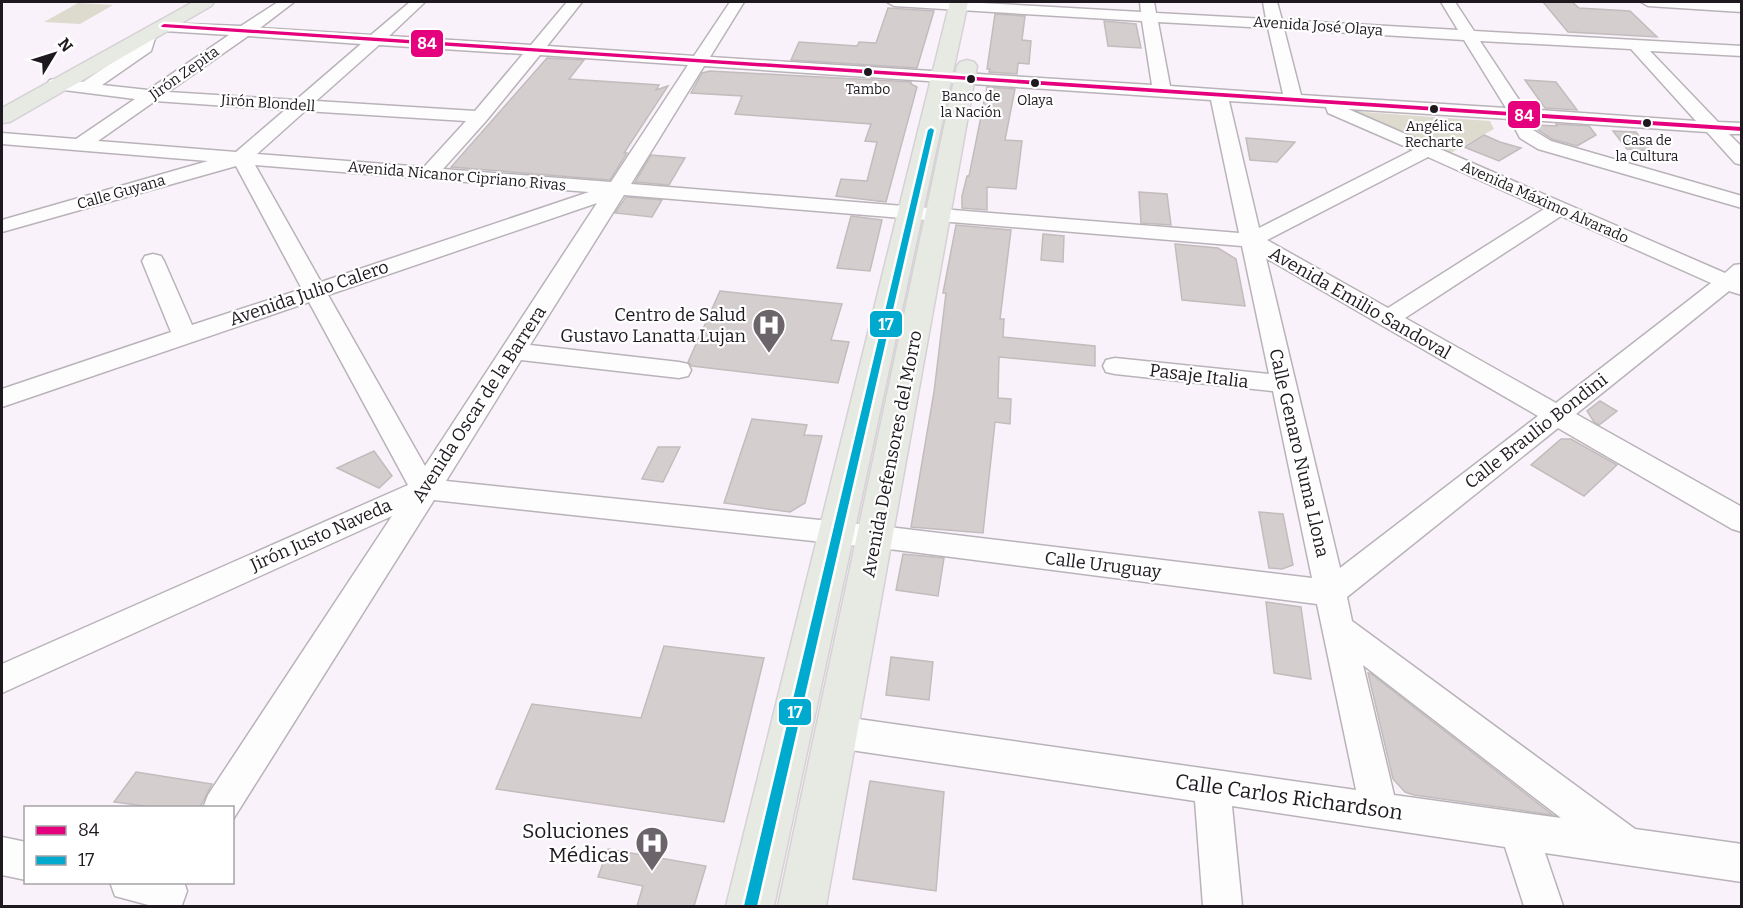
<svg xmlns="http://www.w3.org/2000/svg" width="1743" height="908" font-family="Bitter,serif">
	<rect width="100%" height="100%" fill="#faf2fa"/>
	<g fill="#dcdbcd">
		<polygon points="78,3 113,5 80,24 44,22"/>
		<polygon points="1349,111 1490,121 1494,129 1445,156"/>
	</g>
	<g fill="#d5cecf" stroke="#c2bcbc" stroke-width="1.5">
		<polygon points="1543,2 1572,2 1579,8 1630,11 1657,37 1568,32"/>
		<polygon points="888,8 934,11 917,68 791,60 799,42 857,46 859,42 876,43"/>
		<polygon points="995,14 1025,16 1022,40 1031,41 1029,64 1018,63 1017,74 989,72 990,69 987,69"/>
		<polygon points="1104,21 1136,24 1141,48 1108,46"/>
		<polygon points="547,58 584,60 569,79 659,85 656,90 668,86 624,153 627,153 610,180 451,167"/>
		<polygon points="710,71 911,82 911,84 917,87 886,202 836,196 841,179 867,181 877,142 865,141 871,124 735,114 742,96 691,93 702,73"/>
		<polygon points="1525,80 1556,82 1577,110 1545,108"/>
		<polygon points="987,87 1015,89 1005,140 1022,141 1016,189 987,187 987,210 962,208 962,196 967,176 969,176"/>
		<polygon points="1556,124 1589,126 1596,135 1577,146 1552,139 1535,128 1533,125 1557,126"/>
		<polygon points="1613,131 1636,132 1651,151 1627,149"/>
		<polygon points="1484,135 1500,142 1521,148 1499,161 1464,147"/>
		<polygon points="1246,138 1295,142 1277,162 1250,160"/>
		<polygon points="651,155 685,158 669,185 635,182"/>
		<polygon points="1139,192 1167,194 1171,225 1141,223"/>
		<polygon points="626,197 662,200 652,217 615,213"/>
		<polygon points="851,216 882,220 870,271 837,268"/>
		<polygon points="956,225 1011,230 1000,319 1004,319 1003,337 1095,346 1095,366 999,357 998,398 1011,399 1010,424 995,422 983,533 911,527 934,392 946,293 943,293"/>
		<polygon points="1043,234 1064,236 1063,262 1041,260"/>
		<polygon points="1175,244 1218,248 1236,259 1245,306 1182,300"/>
		<polygon points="720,291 842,304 831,340 849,342 838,383 692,366 688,362"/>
		<polygon points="1600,401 1617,411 1599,425 1594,422 1587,411"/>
		<polygon points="752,419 807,425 804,435 822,436 805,503 790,512 724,503"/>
		<polygon points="1561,439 1571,439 1617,465 1584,496 1531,465"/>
		<polygon points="658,447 680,447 663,482 642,479"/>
		<polygon points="374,451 392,476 379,488 337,468"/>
		<polygon points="1259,512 1283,514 1293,565 1282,569 1269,568"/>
		<polygon points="903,554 944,558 938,596 896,590"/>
		<polygon points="1266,602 1301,607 1311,679 1274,673"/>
		<polygon points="664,646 764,658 724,822 496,789 532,704 641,718"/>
		<polygon points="891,657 933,662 929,700 886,695"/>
		<polygon points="1368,673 1370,673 1553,815 1414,795 1405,792 1393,779"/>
		<polygon points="136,772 212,784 200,807 151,807 114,802"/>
		<polygon points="870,781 944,792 936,891 853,879"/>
		<polygon points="608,849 706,866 694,906 637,906 643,886 598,877"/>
	</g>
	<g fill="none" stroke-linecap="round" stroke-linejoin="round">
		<g stroke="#b9b3b9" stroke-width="3">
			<g id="minor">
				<path d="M278,2H294L260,28L371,35L410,2H425L389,36L531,45L567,2H582L547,46L694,56L730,2H744L710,57L1152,85L1142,21L894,6L887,2H963L1141,12L1140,2H1154L1156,13L1266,19L1263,2H1277L1282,20L1458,30L1441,2H1455L1474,31L1742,46V56L1650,51L1718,122L1742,123V134H1729L1742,147V165L1735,163L1707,132L1529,120L1533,130L1551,141L1742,196V208L1538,149L1520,138L1510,119L1348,109L1725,273L1734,265L1742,264V295L1729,291L1576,414L1742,507V532L1732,529L1558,428L1347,597L1352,621L1635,829L1742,844V882L1545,853L1563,906H1524L1505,847L1232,806L1242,906H1203L1195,801L837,748L825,743L820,732L825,721L837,716L1356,790L1317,604L897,550L434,500L232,821V808H203L208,795L392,516L2,693V664L408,485L309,302L2,407V389L171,332L142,261L145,256L153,254L161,256L164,261L192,325L302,289L236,166L2,232V220L208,161L2,144V133L76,139L135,99L56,89L50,88L47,84L50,80L56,79L83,82L137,46L140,35L148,30L156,35L151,51L102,85L148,90L229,35L164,31L156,26L159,23L241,26ZM1158,22L1268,28L1283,94L1170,86ZM1284,29L1464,40L1506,108L1301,95ZM248,36L361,44L296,100L168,92ZM1480,41L1631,49L1696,121L1525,109ZM379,45L523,54L475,111L316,101ZM540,55L688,65L611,182L443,169L486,121ZM704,66L1211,100L1239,233L631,184ZM155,101L285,110L236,152L98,141ZM1229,101L1326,107L1328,113L1413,150L1259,228ZM305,111L466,121L424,167L257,154ZM1428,157L1544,209L1388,308L1267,240ZM255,165L589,192L321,282ZM624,195L1242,246L1269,374L1115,358L1106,360L1103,366L1106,372L1115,374L1273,391L1312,578L897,528L446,481L521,360L679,378L688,376L691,370L688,364L679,362L530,345ZM597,203L425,466L328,295ZM1561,216L1711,283L1556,403L1405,318ZM1266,258L1538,416L1340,568ZM1363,665L1561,818L1394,795Z"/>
				<polygon points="1641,2 1742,3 1742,12 1648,6"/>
				<polygon points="2,837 26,842 26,880 2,875"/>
				<polygon points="110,882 184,882 187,891 182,905 152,906 115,896"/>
			</g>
		</g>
		<g stroke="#d5d1d5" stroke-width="3">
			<g id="major">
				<polygon points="193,2 214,2 211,6 10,122 2,123 2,108"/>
				<polygon points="950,2 968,2 774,906 726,906"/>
				<polygon points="967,60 974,62 977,66 826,906 778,906 957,66 960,62"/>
			</g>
		</g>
		<use href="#minor" fill="#fefdfe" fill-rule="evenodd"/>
		<use href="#major" fill="#e6eae2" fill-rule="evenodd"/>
		<g stroke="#fff" stroke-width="5">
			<polygon id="bus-1" points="164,24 1742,127 1742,131 162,27 161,26"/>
		</g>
		<g stroke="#fff" stroke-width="5">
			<polygon id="bus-2" points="931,128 934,130 757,906 744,906 928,130"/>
		</g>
		<use href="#bus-1" fill="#e5007d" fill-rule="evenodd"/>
		<use href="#bus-2" fill="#00a9ce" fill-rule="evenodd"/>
	</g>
	<defs>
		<g id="hospital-pin" transform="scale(1.725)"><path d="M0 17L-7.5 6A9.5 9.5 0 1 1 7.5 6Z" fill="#6b656b" stroke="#fff"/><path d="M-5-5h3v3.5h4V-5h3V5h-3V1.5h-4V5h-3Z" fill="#fff"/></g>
	</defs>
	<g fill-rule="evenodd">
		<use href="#hospital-pin" x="769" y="325"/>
		<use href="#hospital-pin" x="652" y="843"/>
	</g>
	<g fill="#1e191e" stroke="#fff" stroke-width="2">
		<circle cx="868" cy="72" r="5"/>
		<circle cx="971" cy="79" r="5"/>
		<circle cx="1035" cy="83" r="5"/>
		<circle cx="1434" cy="109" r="5"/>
		<circle cx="1647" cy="123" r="5"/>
	</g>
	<g text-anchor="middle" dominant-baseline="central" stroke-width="4.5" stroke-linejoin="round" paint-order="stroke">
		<g font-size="14" fill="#1e191e" stroke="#fff">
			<text x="868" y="89">Tambo</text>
			<text x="971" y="96">Banco de<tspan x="971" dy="16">la Nación</tspan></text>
			<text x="1035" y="100">Olaya</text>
			<text x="1434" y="126">Angélica<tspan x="1434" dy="16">Recharte</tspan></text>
			<text x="1647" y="140">Casa de<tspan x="1647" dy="16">la Cultura</tspan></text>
		</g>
		<g font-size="15" fill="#1e191e" stroke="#fff">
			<text transform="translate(1318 26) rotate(4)">Avenida José Olaya</text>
			<text transform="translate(184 73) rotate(-35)">Jirón Zepita</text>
			<text transform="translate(268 103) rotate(4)">Jirón Blondell</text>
			<text transform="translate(457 176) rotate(5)">Avenida Nicanor Cipriano Rivas</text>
			<text transform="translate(121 192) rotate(-16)">Calle Guyana</text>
			<text transform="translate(1545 202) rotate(24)">Avenida Máximo Alvarado</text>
		</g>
		<g font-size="18" fill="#1e191e" stroke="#fff">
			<text transform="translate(309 293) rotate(-19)">Avenida Julio Calero</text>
			<text transform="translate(1360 303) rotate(30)">Avenida Emilio Sandoval</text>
			<text transform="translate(1199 376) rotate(7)">Pasaje Italia</text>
			<text transform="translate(479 404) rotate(-57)">Avenida Oscar de la Barrera</text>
			<text transform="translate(1536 431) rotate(-38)">Calle Braulio Bondini</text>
			<text transform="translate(1299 453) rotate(77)">Calle Genaro Numa Llona</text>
			<text transform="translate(892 454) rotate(-79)">Avenida Defensores del Morro</text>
			<text transform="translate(321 535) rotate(-24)">Jirón Justo Naveda</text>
			<text transform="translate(1103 565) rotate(7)">Calle Uruguay</text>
		</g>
		<g font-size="18" fill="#1e191e" stroke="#fff" text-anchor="end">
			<text x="746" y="315">Centro de Salud<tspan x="746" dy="21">Gustavo Lanatta Lujan</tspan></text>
		</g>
		<g font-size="21" fill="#1e191e" stroke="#fff">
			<text transform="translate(1289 797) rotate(8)">Calle Carlos Richardson</text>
		</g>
		<g font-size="21" fill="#1e191e" stroke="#fff" text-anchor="end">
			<text x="629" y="831">Soluciones<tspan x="629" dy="24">Médicas</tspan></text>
		</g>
	</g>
	<g stroke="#fff" stroke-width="2">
		<rect x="410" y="29" width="34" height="29" rx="6" fill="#e5007d"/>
		<rect x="1507" y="100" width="34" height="29" rx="6" fill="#e5007d"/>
		<rect x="869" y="310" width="34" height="28" rx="6" fill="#00a9ce"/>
		<rect x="778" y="698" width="34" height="28" rx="6" fill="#00a9ce"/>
	</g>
	<g font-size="16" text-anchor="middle" font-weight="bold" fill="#fff">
		<text x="427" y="49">84</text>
		<text x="1524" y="121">84</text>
		<text x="886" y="330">17</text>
		<text x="795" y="718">17</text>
	</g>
	<rect width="1743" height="908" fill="none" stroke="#1e191e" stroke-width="6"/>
	<rect x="24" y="806" width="210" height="78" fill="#ffffff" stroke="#a5a3a5" stroke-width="1.5"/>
	<rect x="36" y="826" width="30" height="9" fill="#e5007d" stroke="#a5a3a5" stroke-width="1.5"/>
	<text x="78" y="836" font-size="18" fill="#1e191e">84</text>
	<rect x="36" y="856" width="30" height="9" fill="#00a9ce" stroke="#a5a3a5" stroke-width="1.5"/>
	<text x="78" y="866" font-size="18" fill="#1e191e">17</text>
	<g transform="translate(54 54) rotate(52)" stroke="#ffffff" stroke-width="4.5" paint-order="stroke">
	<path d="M0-4.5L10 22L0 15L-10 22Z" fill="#1e191e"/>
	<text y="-9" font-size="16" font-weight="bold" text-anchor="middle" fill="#1e191e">N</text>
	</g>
</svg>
